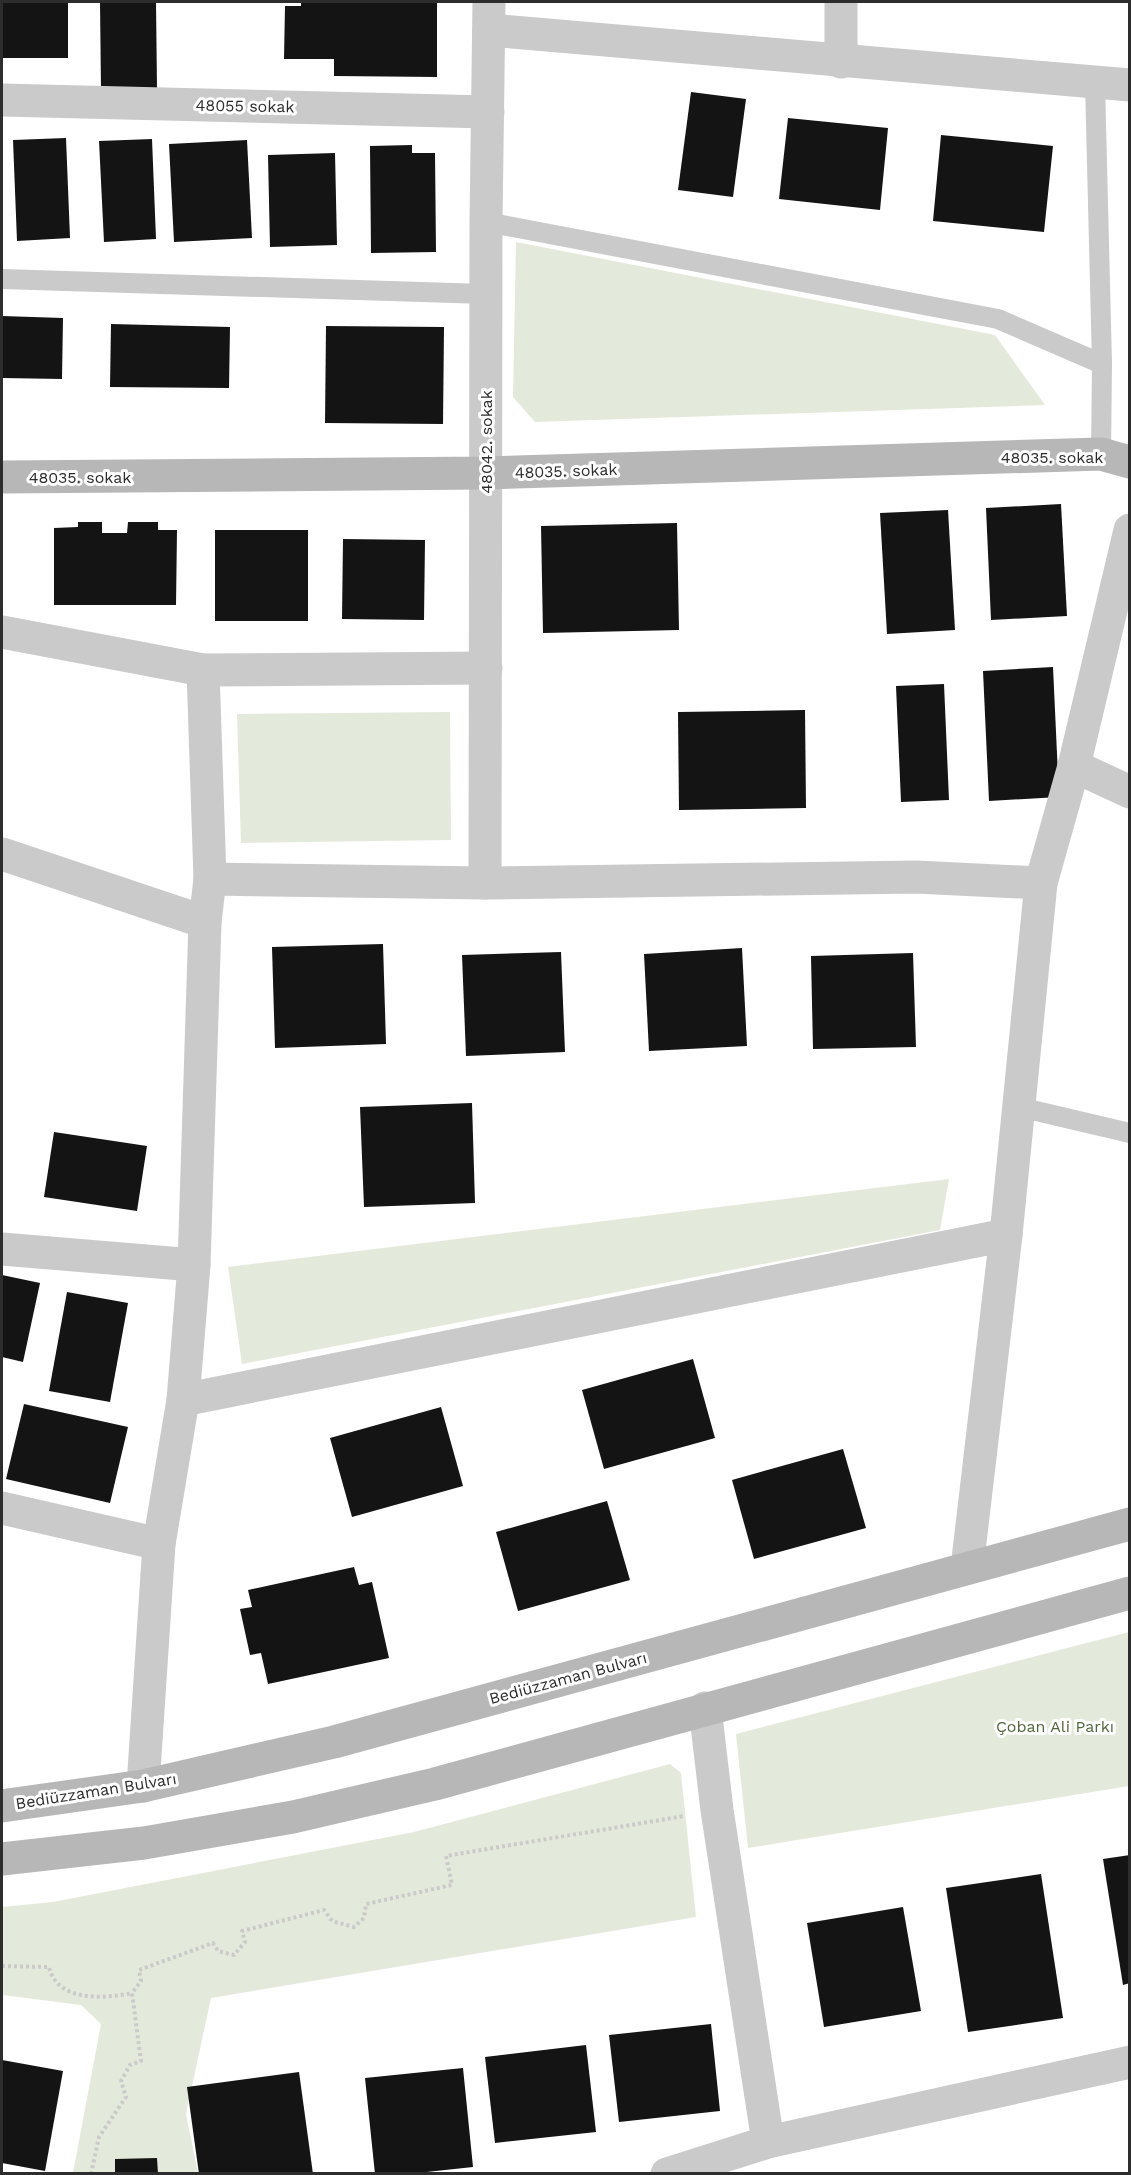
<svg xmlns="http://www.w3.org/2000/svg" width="1131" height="2175" font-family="'Work Sans',sans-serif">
	<rect width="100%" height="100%" fill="#fff"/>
	<g fill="#e4eadb">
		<polygon points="516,242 995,335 1045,405 535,422 513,397"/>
		<polygon points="450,712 451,840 241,843 237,714"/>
		<polygon points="949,1179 940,1230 242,1364 228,1267"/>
		<polygon points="1129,1632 1129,1786 748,1848 736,1734"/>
		<polygon points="670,1764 681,1773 696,1917 211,1998 186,2114 198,2173 73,2173 101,2024 81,2005 2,1995 2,1907 53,1902 414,1832"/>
	</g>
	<g fill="#141414">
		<rect x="2" y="2" width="66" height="56"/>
		<polygon points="100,2 156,2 157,89 101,90"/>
		<polygon points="301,2 437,2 437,77 334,76 334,59 284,59 285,6 301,6"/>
		<polygon points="691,92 746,99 733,197 678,190"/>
		<polygon points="788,118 888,128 880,210 779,199"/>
		<polygon points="941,135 1053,146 1044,232 933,221"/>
		<polygon points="66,138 70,238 17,241 13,140"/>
		<polygon points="152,139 156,239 104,242 99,141"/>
		<polygon points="247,140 252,238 174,242 169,144"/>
		<polygon points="412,145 412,153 435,153 436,252 371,253 370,146"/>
		<polygon points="335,153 337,245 270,247 268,155"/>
		<polygon points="2,316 63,318 62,379 2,378"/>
		<polygon points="111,324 230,327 229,388 110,387"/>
		<polygon points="326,326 444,327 443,424 325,423"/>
		<polygon points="1061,504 1067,616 991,620 986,508"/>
		<polygon points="948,510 955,630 887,634 880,513"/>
		<polygon points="78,522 102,522 102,533 127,533 128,522 158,522 158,530 177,530 176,605 54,605 54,528 78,527"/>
		<polygon points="677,523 679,630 543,633 541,526"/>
		<rect x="215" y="530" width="93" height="91"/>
		<polygon points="343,539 425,540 424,620 342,619"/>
		<polygon points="1053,667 1059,797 989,801 983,671"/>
		<polygon points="944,684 949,800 901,802 896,686"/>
		<polygon points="805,710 806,808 679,810 678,712"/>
		<polygon points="383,944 386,1044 275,1048 272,947"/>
		<polygon points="742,948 747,1046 649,1051 644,954"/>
		<polygon points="561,952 565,1052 466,1056 462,955"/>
		<polygon points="913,953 916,1047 813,1049 811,956"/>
		<polygon points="472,1103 475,1203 364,1207 360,1107"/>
		<polygon points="54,1132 147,1146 137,1211 44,1197"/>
		<polygon points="2,1275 40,1283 23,1362 2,1357"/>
		<polygon points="67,1292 128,1303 110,1402 49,1391"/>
		<polygon points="693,1359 715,1438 604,1469 582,1390"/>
		<polygon points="24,1404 128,1427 110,1503 6,1479"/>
		<polygon points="441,1407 463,1486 352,1517 330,1438"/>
		<polygon points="843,1449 866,1528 754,1559 732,1480"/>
		<polygon points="607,1501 630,1580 518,1611 496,1532"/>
		<polygon points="354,1567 359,1585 372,1582 389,1658 268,1684 261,1653 250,1655 240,1609 252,1607 248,1590"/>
		<polygon points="1130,1855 1130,1983 1123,1985 1103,1859"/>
		<polygon points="1041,1874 1063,2018 968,2032 946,1888"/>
		<polygon points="903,1907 921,2011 824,2027 807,1923"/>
		<polygon points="711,2024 720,2111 619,2122 609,2035"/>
		<polygon points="586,2045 596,2132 495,2143 485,2057"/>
		<polygon points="2,2060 63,2071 45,2171 2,2163"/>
		<polygon points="463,2068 473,2167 408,2174 375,2174 365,2078"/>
		<polygon points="299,2072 313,2174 199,2174 187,2087"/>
		<polygon points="157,2158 158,2174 115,2174 115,2159"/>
	</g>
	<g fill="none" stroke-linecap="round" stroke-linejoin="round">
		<g stroke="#cacaca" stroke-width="4" stroke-dasharray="3 3" stroke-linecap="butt">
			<path d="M2,1966L49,1967C57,2002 104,1999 132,1993"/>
			<polyline points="91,2174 99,2137 126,2097 121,2081 130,2065 141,2061 132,1993 141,1981 139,1970 213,1943 218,1951 234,1955 245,1942 242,1931 324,1910 332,1921 354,1927 364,1918 366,1904 452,1885 446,1856 684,1816"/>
		</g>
		<g stroke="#cacaca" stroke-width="20">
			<polyline points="1095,83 1102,364 1101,454"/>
			<polyline points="486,222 998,319 1102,364"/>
			<polyline points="2,279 485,294"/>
			<polyline points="1019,1107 1130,1133"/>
		</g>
		<g stroke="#cacaca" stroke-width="33">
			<polyline points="841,2 841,62"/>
			<polyline points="489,30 1130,85"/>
			<polyline points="2,100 488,112"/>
			<polyline points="2,632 203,670 486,668"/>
			<polyline points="1074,766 1130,792"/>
			<polyline points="2,854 205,922"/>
			<polyline points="210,879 485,883 916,877 1041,883"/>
			<polyline points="485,883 486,222 489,2"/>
			<polyline points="2,1249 194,1265"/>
			<polyline points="183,1400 1006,1235"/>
			<polyline points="2,1508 159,1544"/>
			<polyline points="967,1568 1006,1235 1041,883 1074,766 1130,530"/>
			<polyline points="705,1708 717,1810 768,2142"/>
			<polyline points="143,1786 159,1544 183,1400 194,1265 205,922 210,879 203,670"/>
			<polyline points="667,2174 768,2142 1130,2062"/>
		</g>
		<g stroke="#b7b7b7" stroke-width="33">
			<polyline points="2,477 485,473 1101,454 1130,462"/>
			<polyline points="2,1806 143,1786 334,1742 1130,1524"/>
			<polyline points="2,1859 144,1843 293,1817 435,1784 1130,1593"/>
		</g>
	</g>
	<g text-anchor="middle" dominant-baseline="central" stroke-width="6" stroke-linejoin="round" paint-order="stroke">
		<g font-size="16" fill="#2d2d2d" stroke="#fff">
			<text transform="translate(245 106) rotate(1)">48055 sokak</text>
			<text transform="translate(486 442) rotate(-90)">48042. sokak</text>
			<text x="1052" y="457">48035. sokak</text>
			<text transform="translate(566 471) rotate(-2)">48035. sokak</text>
			<text x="80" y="477">48035. sokak</text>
			<text transform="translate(568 1678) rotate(-15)">Bediüzzaman Bulvarı</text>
			<text transform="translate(96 1791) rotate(-9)">Bediüzzaman Bulvarı</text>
		</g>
		<g font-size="16" fill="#52663c" stroke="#fff">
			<text x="1055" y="1726">Çoban Ali Parkı</text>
		</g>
	</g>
	<rect width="1131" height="2175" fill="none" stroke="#2d2d2d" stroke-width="6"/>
</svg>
